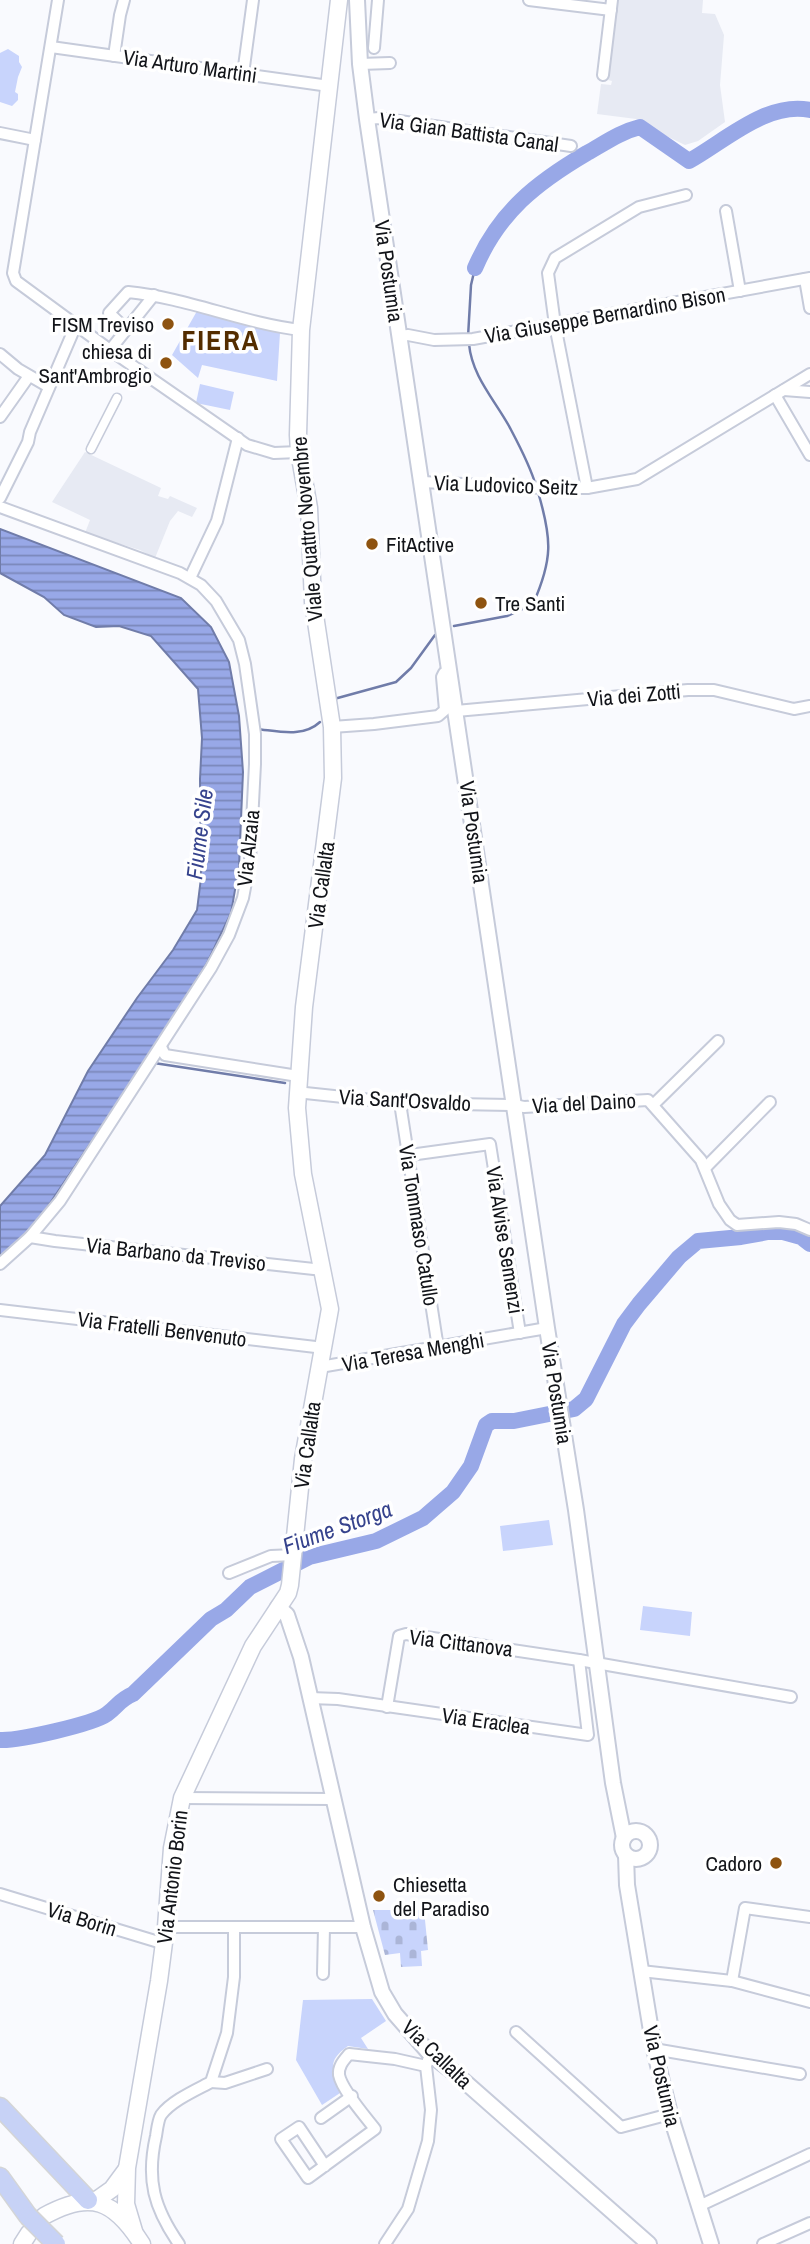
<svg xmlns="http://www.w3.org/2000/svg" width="810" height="2244" font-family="'Archivo Narrow',sans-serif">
	<defs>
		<pattern id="cemetery-stones" width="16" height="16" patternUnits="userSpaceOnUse" patternTransform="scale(1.75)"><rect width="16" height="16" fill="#c8d4fc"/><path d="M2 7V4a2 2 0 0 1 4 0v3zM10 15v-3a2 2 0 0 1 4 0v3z" fill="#abb5d7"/></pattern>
		<pattern id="water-rules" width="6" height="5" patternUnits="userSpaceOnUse" patternTransform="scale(1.75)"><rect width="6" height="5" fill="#98a8e7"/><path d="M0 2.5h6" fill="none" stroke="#7b88ba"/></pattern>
	</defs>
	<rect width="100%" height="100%" fill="#f9fafe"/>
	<g fill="#e7eaf3">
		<polygon points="617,0 703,0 702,13 715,14 724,35 720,85 725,122 698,141 685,145 648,127 634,125 644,120 597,114 601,84 611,85 612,81 608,80"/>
		<polygon points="85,452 161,488 158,496 168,499 170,496 197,508 192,517 178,511 170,521 155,558 140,550 85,533 90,520 52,502"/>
	</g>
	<polygon fill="url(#cemetery-stones)" points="373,1910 424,1910 428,1950 421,1951 422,1966 401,1967 400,1953 385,1955"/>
	<g fill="#c8d4fc">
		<polygon points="8,49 19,56 19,62 22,67 18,77 15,92 18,94 18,100 12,106 0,102 0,53"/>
		<polygon points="197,311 280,333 277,381 202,365 198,378 172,355"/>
		<polygon points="200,384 234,392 230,410 196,403"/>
		<polygon points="549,1520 553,1545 503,1551 500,1526"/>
		<polygon points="643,1606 692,1612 690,1636 640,1630"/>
		<path d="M372,1999L386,2021L361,2038L368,2049L348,2046C326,2061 332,2071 343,2091L322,2105L296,2060L303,2000Z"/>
	</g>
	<polygon fill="url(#water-rules)" stroke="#707ca9" stroke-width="2" points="0,529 181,598 211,627 229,662 239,716 243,772 239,867 231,913 207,963 145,1062 38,1221 0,1259 0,1206 45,1155 88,1071 137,998 173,950 197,910 201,878 200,779 202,738 198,689 151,636 119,626 96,627 64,615 44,597 0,573"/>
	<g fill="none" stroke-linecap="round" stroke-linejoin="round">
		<g stroke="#707ca9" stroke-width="2.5">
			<polyline points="468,337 471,285 475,268"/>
			<path d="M469,344C472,376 494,399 509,426C519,445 530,465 536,486"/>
			<path d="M454,626L507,616L533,604C553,559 552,539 538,492"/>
			<polyline points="334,699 396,682 411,668 435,635"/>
			<path d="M256,729C278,731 303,738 320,722"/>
			<polyline points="154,1063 285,1083"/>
		</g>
		<g stroke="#98a8e7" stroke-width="16">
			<path d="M475,268C499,212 536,183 587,153C605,143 620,132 640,127L689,161C725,141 767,101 810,110"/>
			<path d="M0,1740C19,1741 93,1724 107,1714C118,1706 119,1700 133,1694L211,1619L226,1610L250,1587L309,1557L376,1541L423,1518L453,1492L471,1466L486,1425L492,1421H514L574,1409L586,1399L624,1324L639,1304L679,1257L698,1241L741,1237L768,1232H783L801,1237L810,1244"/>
		</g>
		<g stroke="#c6cbda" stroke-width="11">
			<polyline id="pedestrian" points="91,449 117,398"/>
		</g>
		<g stroke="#c6cbda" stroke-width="14">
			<g id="minor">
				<polyline points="58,0 13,273 16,281 110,350 247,445 274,453 299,452"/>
				<polyline points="529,0 611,10"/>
				<polyline points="51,47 329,86"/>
				<polyline points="374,48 378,0"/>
				<polyline points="114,56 120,15 124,0"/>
				<polyline points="360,64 390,63"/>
				<polyline points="243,74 253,0"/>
				<polyline points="603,75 612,0"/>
				<polyline points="367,119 379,118 571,146"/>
				<polyline points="0,133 35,140"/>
				<polyline points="726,211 740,291"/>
				<polyline points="805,279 810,308"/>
				<path d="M126,329L109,313L128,292C188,298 242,323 301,330"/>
				<polyline points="399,336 408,335 434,340 473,339 810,278"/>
				<polyline points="110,350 154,295"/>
				<polyline points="0,354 18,369 49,387"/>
				<polyline points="784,390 810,392"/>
				<polyline points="775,395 810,455"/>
				<polyline points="0,417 29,376"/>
				<polyline points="422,482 544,488 587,488 637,479 810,374"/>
				<polyline points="587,488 555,325 548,273 555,258 639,207 686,195"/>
				<polyline points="0,498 28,442 30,432 76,325"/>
				<polyline points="0,507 180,573 201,585 216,601 239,640 245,664 255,734 255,764 250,861 243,898 229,935 211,968 60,1201 30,1237 0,1264"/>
				<polyline points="190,578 217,521 238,438"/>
				<polyline points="456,711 688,690 714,690 794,709 810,706"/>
				<polyline points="332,727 374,724 438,716 445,710 442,677 444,673 450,671"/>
				<polyline points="161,1047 165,1055 298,1076"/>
				<polyline points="296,1092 400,1103 514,1105 524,1107 648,1100 701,1160 719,1204 730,1220 737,1225 779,1222 796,1224 810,1230"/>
				<polyline points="400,1103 438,1348"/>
				<polyline points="653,1105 718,1041"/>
				<polyline points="410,1155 490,1144 520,1333"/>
				<polyline points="706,1167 770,1102"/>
				<polyline points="30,1237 55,1241 323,1270"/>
				<polyline points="0,1310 324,1348"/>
				<polyline points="320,1367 547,1328"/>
				<polyline points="229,1573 271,1556 294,1555"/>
				<polyline points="310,1698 338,1699 588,1735 579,1660"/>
				<polyline points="387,1707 399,1636 406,1634 579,1660 791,1697"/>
				<polyline points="182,1798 332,1799"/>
				<polyline points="0,1894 165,1944"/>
				<polyline points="166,1927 363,1927"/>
				<polyline points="641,1971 732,1981 810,2002"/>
				<polyline points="323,1974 324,1927"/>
				<polyline points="732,1981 745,1908 810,1917"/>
				<polyline points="516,2032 621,2127 670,2114"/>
				<polyline points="654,2049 800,2074"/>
				<polyline points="211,2082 225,2083 267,2069"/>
				<polyline points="321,2118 352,2096"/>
				<path d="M325,2166L299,2127L281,2139L308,2178L375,2129C365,2116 342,2090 339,2075C338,2066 344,2060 349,2054L395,2059L426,2066"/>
				<polyline points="699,2206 810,2154"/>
				<path d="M179,2244C154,2208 146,2180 156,2136C157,2130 158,2120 161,2115C171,2101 196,2090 211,2082L227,2033L234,1977V1927"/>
				<polyline points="385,2244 408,2209 428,2141 431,2110 426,2066 428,2060"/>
				<polyline points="763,2244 810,2223"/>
			</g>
		</g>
		<g stroke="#c6cbda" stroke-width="18">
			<g id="tertiary">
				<polyline points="357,0 360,64 367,119 547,1328 576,1510 613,1783 624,1838"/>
				<polyline points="278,1607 287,1615 301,1657 363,1927 382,1992 395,2014 430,2054 456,2074 649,2244"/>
				<circle cx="636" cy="1845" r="14"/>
				<polyline points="626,1855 627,1885 654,2049 670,2114 711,2244"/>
			</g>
		</g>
		<g stroke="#c6cbda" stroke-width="19">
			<g id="secondary">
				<polyline points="95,2201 112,2189 126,2170"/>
				<path d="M44,2216C91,2190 114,2200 142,2244"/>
				<polyline points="134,2231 126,2204 127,2168 159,1981 166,1927 172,1848 182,1798 253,1646 288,1593 290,1585 303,1459 330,1309 303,1174 297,1108 304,1007 333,778 332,727 313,602 309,508 299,452 298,435 301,330 339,0"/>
				<polyline points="22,2244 29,2233"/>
			</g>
		</g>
		<g stroke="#d4d5d6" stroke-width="21">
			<g id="trunk">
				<polyline points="0,2107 88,2200"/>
				<polyline points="0,2177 28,2216"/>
			</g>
		</g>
		<use href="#pedestrian" stroke="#fff" stroke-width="8"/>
		<use href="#minor" stroke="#fff" stroke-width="10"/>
		<use href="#tertiary" stroke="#fff" stroke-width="14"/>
		<use href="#secondary" stroke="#fff" stroke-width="16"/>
		<use href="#trunk" stroke="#c7d2f6" stroke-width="18"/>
		<g stroke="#d4d5d6" stroke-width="21" stroke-linecap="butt">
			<polyline id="trunk-bridge" points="28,2216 56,2244"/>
		</g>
		<use href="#trunk-bridge" stroke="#c7d2f6" stroke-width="18"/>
	</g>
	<g fill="#8e5310" stroke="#fff" stroke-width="2.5">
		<circle cx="168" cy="324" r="7"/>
		<circle cx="166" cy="363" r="7"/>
		<circle cx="372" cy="544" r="7"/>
		<circle cx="481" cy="603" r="7"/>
		<circle cx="776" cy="1863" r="7"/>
		<circle cx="379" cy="1896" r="7"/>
	</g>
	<g text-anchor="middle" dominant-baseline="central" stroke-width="7" stroke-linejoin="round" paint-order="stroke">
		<g font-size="21" fill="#121419" stroke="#fff">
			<text transform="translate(190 66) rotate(8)">Via Arturo Martini</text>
			<text transform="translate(469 132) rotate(8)">Via Gian Battista Canal</text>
			<text transform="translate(389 271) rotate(82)">Via Postumia</text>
			<text transform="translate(605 315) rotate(-10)">Via Giuseppe Bernardino Bison</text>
			<text transform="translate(506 485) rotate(2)">Via Ludovico Seitz</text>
			<text transform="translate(307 529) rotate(-95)">Viale Quattro Novembre</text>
			<text transform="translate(634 695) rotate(-5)">Via dei Zotti</text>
			<text transform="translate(474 832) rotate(82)">Via Postumia</text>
			<text transform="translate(248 848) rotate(-84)">Via Alzaia</text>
			<text transform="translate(321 885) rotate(-82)">Via Callalta</text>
			<text transform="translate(405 1100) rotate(3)">Via Sant'Osvaldo</text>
			<text transform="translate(584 1103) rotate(-3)">Via del Daino</text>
			<text transform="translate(419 1225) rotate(81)">Via Tommaso Catullo</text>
			<text transform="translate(505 1240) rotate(81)">Via Alvise Semenzi</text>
			<text transform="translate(176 1254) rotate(6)">Via Barbano da Treviso</text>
			<text transform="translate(162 1329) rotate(7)">Via Fratelli Benvenuto</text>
			<text transform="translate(413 1352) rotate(-10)">Via Teresa Menghi</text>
			<text transform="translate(557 1393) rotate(81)">Via Postumia</text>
			<text transform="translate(307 1445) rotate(-82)">Via Callalta</text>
			<text transform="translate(461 1643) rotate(7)">Via Cittanova</text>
			<text transform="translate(486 1721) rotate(8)">Via Eraclea</text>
			<text transform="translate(172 1877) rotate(-83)">Via Antonio Borin</text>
			<text transform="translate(82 1919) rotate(17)">Via Borin</text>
			<text transform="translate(437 2054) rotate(44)">Via Callalta</text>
			<text transform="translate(662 2076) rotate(77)">Via Postumia</text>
		</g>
		<g font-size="21" fill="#121419" stroke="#fff" text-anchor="end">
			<text x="154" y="324">FISM Treviso</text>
			<text x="152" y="351">chiesa di<tspan x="152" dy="24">Sant'Ambrogio</tspan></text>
			<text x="386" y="544" text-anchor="start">FitActive</text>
			<text x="495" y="603" text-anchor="start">Tre Santi</text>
			<text x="762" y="1863">Cadoro</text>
			<text x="393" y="1884" text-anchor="start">Chiesetta<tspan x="393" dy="24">del Paradiso</tspan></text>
		</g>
		<g font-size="23" font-style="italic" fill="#36438d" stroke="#fff">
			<text transform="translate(199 834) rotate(-83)">Fiume Sile</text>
			<text transform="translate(337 1527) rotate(-20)">Fiume Storga</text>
		</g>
		<g font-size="28" font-weight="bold" letter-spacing="2" fill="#542d00" stroke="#fff">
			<text x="221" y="340">FIERA</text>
		</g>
	</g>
</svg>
